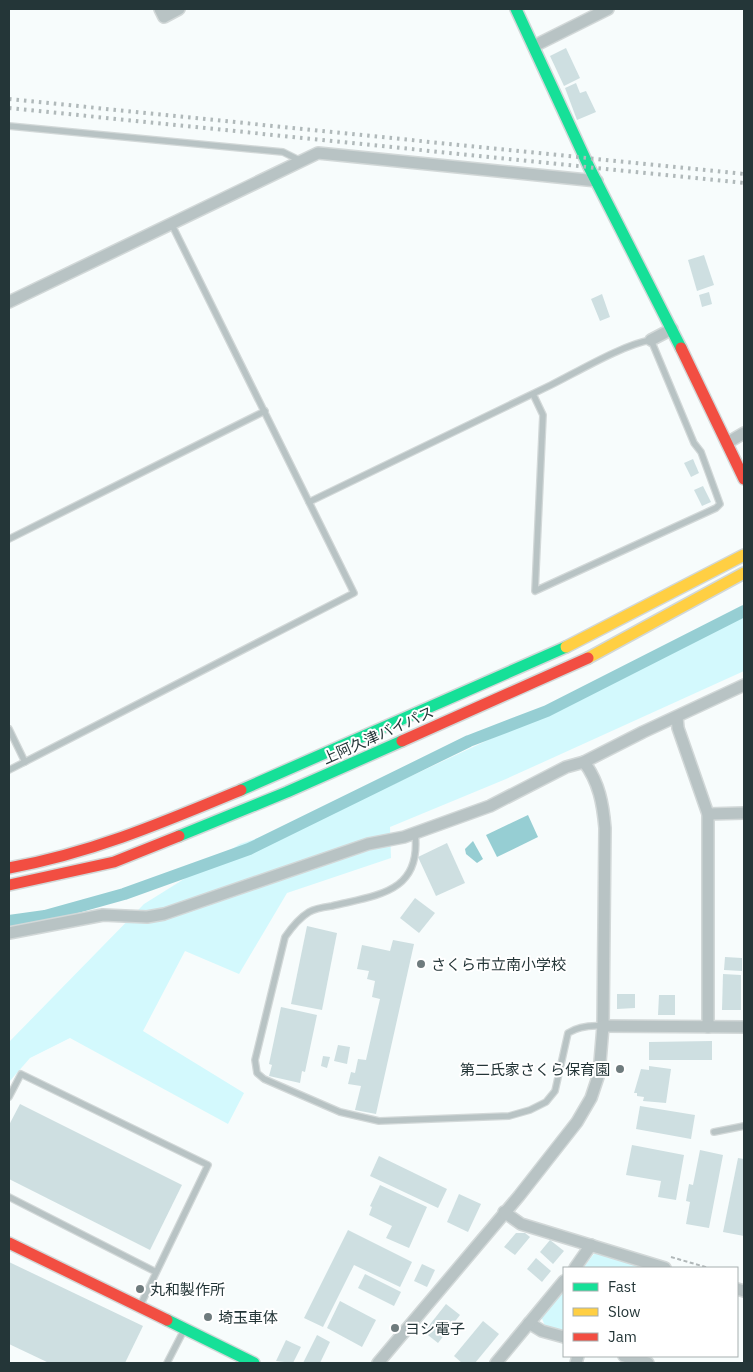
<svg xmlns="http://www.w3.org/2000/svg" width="753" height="1372" font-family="'IBM Plex Sans','Noto Sans JP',sans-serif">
	<rect width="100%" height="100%" fill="#f7fcfc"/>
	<g fill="#d3f9fd">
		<polygon points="744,616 744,671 506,779 390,827 391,858 287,893 239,974 185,951 143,1031 244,1093 228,1124 70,1038 30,1058 9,1082 9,1042 144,904 240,844 330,814 642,668"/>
		<polygon points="594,1254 601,1254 644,1268 583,1268"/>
		<polygon points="564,1290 564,1332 545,1326 541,1316"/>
	</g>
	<g fill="#96ced3">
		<polygon points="528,815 538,837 497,857 486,835"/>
		<polygon points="473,841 483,859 477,863 466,854 465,849"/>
	</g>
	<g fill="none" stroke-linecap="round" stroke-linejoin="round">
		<polyline stroke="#96ced3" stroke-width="12" points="9,921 45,916 124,894 249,849 469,741 547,711 744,611"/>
	</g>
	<g fill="#cedfe1">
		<polygon points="566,48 580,78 564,86 550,56"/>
		<polygon points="576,83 580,93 586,91 596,112 577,120 565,88"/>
		<polygon points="704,255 714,285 697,291 688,260"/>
		<polygon points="709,292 712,304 702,307 699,295"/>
		<polygon points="602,294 610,317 600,321 591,299"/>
		<polygon points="693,459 699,473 691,477 684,463"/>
		<polygon points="703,486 711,502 702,506 694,490"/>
		<polygon points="447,843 465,883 436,896 418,857"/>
		<polygon points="415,898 435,913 419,933 400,918"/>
		<polygon points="307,926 337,933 322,1010 291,1004"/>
		<polygon points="393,940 414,944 376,1114 355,1110 361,1086 348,1084 351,1072 355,1073 358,1059 366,1060 380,999 372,997 375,981 367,979 369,971 357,969 362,945 390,951"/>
		<polygon points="725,957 742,958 742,971 724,970"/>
		<polygon points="723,974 741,975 741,1010 722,1010"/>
		<polygon points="617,994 635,994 635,1008 617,1009"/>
		<polygon points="659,995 675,995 675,1015 658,1015"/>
		<polygon points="281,1007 317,1015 305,1072 302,1071 300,1083 269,1076 272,1065 269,1064"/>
		<polygon points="712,1041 712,1060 649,1060 649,1042"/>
		<polygon points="338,1045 350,1047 347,1064 334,1061"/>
		<polygon points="323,1056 330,1057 327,1068 321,1066"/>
		<polygon points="649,1066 671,1069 666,1103 643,1101 644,1097 637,1096 637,1093 634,1093 641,1069 649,1070"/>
		<polygon points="20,1104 182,1185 150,1250 9,1179 9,1125"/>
		<polygon points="640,1106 695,1115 691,1139 636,1129"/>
		<polygon points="632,1145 684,1155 676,1200 658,1197 661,1181 626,1175"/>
		<polygon points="700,1150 723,1155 709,1228 686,1224 690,1202 686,1201 689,1184 693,1185"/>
		<polygon points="379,1156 447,1189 438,1208 370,1176"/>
		<polygon points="738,1158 744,1159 744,1236 723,1232"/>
		<polygon points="380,1185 427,1207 409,1248 386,1238 392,1226 369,1215 372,1207 370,1206"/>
		<polygon points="459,1194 481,1204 468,1232 447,1222"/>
		<polygon points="348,1230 412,1262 400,1287 354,1265 323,1327 304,1318"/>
		<polygon points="516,1233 525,1233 530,1237 515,1255 504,1247"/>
		<polygon points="550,1240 564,1251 553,1264 540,1252"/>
		<polygon points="536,1258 551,1271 542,1282 527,1269"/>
		<polygon points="9,1262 143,1326 125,1363 49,1363 9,1344"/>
		<polygon points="422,1264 435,1270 427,1287 414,1281"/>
		<polygon points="365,1274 401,1292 394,1306 358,1288"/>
		<polygon points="340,1301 376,1320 362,1347 327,1328"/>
		<polygon points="446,1304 460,1315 438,1343 424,1332"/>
		<polygon points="483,1321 499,1334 475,1363 462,1363 454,1356"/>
		<polygon points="317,1335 330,1342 320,1363 303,1363"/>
		<polygon points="286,1340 301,1347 293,1363 276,1361"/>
	</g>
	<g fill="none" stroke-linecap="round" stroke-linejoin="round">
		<g stroke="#d2d8d8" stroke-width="8">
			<g id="lane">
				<polyline points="9,126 283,152 301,161"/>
				<path d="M309,502C390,463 470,424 551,385C577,372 624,344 651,340L694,443L701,452L720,504L716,508L535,591L543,415L533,394"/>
				<polyline points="9,539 265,411"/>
				<polyline points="9,729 25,762"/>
				<polyline points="9,770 354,593 171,223"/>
				<path d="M415,833C422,893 377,895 332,906C325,907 316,908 309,912C299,918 292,927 285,937L255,1060L257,1073L264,1079L340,1112L379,1121L509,1116L530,1110L546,1102L555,1091L568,1033C579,1026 590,1025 603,1026"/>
				<polyline points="9,1097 21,1074 208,1165 140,1306"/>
				<polyline points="714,1132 744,1126"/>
				<polyline points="9,1197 156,1272"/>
				<polyline points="167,1363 184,1330"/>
			</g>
		</g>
		<g stroke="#d2d8d8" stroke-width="14">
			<g id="street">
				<polyline points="160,9 164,17 179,9"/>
				<polyline points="534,46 608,9"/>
				<polyline points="9,302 318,153 597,181"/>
				<polyline points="651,340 672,329"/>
				<polyline points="727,443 744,433"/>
				<polyline points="677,717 678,728 708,814 708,1027"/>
				<polyline points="584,762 643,732 744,685"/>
				<polyline points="708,814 744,813"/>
				<path d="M9,933L103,915L147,917L164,914L368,844L404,837L490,806L566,767L584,762C599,782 603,804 605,828L603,1026L599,1074L591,1098L577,1122L519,1196L378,1363"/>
				<polyline points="603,1026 744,1027"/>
				<polyline points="504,1212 521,1224 665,1268"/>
				<polyline points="575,1268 591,1245"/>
				<polyline points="737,1289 744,1291"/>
				<polyline points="529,1323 542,1331 564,1337"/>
				<polyline points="624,1356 648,1363"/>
				<polyline points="496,1363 564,1281"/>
				<polyline points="576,1363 578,1356"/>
			</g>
		</g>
		<g stroke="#d2d8d8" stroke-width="14">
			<g id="fast">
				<polyline points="516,9 589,167 681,348"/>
				<polyline points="241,790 566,647"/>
				<polyline points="179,836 287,792 402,741"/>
				<polyline points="167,1320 254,1363"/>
			</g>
		</g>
		<g stroke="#d2d8d8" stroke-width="14">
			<g id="slow">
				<polyline points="566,647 744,555"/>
				<polyline points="588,658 744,573"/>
			</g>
		</g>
		<g stroke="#d2d8d8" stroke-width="14">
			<g id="jam">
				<polyline points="681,348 744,479"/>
				<polyline points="402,741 588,658"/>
				<path d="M9,868C92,853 164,822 241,790"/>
				<polyline points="9,885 114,862 179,836"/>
				<polyline points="9,1243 167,1320"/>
			</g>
		</g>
		<polyline stroke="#b0b7b8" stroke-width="2" stroke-dasharray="4 2.5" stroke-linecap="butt" points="671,1257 709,1268"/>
		<use href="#lane" stroke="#b8c3c4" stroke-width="5.5"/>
		<use href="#street" stroke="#b8c3c4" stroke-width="11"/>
		<use href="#fast" stroke="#16e098" stroke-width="11"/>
		<use href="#slow" stroke="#ffcf43" stroke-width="11"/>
		<use href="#jam" stroke="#f24e42" stroke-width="11"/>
		<g stroke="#b0b9ba" stroke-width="4" stroke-dasharray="2.5 5" stroke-linecap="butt">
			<polyline points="9,99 744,174"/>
			<polyline points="9,108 744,183"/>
		</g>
	</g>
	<g fill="#6e7b7d" stroke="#fff" stroke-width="2">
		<circle cx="421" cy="964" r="5"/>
		<circle cx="620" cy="1069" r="5"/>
		<circle cx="140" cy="1289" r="5"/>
		<circle cx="208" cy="1317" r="5"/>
		<circle cx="395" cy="1328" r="5"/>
	</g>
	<g text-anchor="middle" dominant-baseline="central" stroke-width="4" stroke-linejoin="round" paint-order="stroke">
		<g font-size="15" fill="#243638" stroke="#fff">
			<text transform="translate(378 735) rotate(-24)">上阿久津バイパス</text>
		</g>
		<g font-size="15" fill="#243638" stroke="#fff" text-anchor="start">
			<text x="431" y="964">さくら市立南小学校</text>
			<text x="610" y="1069" text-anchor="end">第二氏家さくら保育園</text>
			<text x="150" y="1289">丸和製作所</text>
			<text x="218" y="1317">埼玉車体</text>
			<text x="405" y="1328">ヨシ電子</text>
		</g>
	</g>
	<rect width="753" height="1372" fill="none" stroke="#243638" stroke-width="20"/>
	<rect x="563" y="1267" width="175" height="90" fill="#ffffff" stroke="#a7afaf"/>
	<rect x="573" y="1283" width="25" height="8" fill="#16e098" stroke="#a7afaf"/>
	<text x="608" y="1292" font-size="15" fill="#243638">Fast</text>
	<rect x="573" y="1308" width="25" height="8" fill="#ffcf43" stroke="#a7afaf"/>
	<text x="608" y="1317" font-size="15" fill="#243638">Slow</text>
	<rect x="573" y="1333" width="25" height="8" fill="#f24e42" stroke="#a7afaf"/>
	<text x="608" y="1342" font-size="15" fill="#243638">Jam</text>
</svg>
